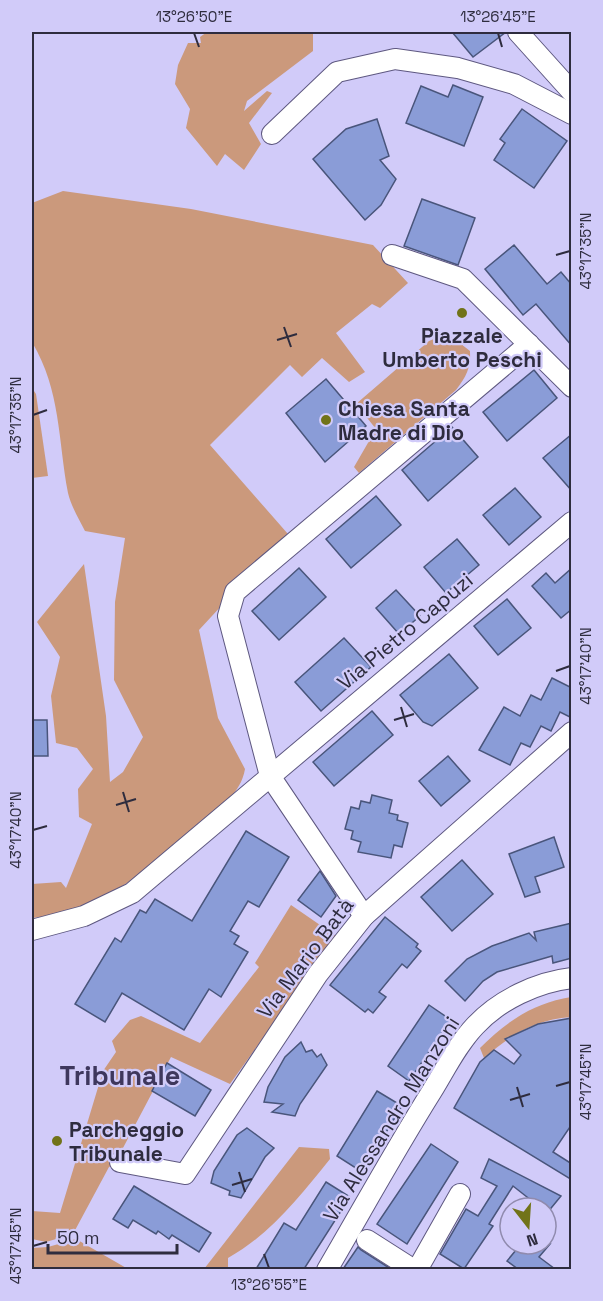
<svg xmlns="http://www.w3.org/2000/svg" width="603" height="1301" font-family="'Space Grotesk',sans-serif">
	<rect width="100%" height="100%" fill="#d1cbf9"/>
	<g fill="#cb997c">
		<polygon points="207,32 313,32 313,51 247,101 244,111 267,91 272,93 249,123 261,144 244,170 225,154 217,166 186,128 190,109 175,84 178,65 188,43 201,43 200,37"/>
		<path d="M63,191L191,209L373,245L408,283L380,308L372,304L336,333L365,372L349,382L322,358L302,377L290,365L210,445L288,534L199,630L218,718L245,769C241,794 219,807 201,824C153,867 99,913 32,918V884L61,882L66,888L92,824L79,817L78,789L93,769L77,748L56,743L51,696L60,657L37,622L84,564L106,716L110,782L123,772L143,737L114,680L115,602L125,538L85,531C79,519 71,506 68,493C58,440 61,391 32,342V203Z"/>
		<path d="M441,336L452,337L470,351C471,368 466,377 456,390L359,473L354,467L376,429L356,404L429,341Z"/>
		<polygon points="32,388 36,394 48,476 32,478"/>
		<polygon points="291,905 336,936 230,1084 171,1057 114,1165 109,1167 73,1234 46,1242 32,1239 32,1211 60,1213 103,1071 116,1052 112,1041 130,1020 141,1016 200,1043 259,967 255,963"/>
		<path d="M571,997V1017C534,1020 512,1034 484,1058L480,1048C506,1022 533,1003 571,997Z"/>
		<path d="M299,1147L329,1149L330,1159C300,1196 271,1234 228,1258V1269H204Z"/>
		<polygon points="76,1239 128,1269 32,1269 32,1248 48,1247"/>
	</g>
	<g fill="#8a9cd7" stroke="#49557b" stroke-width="1.5">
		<polygon points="452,32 506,32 473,57"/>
		<polygon points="453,85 483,97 464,146 406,123 421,86 448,97"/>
		<polygon points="522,109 567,141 534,188 494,160 505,143 500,139"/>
		<polygon points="377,119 389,156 380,160 396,179 381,205 365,220 313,159 346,129"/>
		<polygon points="422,199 475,218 458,265 404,246"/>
		<polygon points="514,245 547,284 561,272 572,285 572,346 536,304 523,315 485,269"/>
		<polygon points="534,370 557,398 507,441 483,412"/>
		<polygon points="326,379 366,426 325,462 286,413"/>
		<polygon points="452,427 478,457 428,501 402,470"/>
		<polygon points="572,434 572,491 543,458"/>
		<polygon points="515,488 541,517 509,545 483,515"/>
		<polygon points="376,496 401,525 351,568 326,539"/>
		<polygon points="457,539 479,565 446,593 424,567"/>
		<polygon points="299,568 326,597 279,640 252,611"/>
		<polygon points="572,568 572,609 561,618 532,586 546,573 555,583"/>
		<polygon points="396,590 420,616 399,634 376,608"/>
		<polygon points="507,599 531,628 498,655 474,626"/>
		<polygon points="344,638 371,667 321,711 295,682"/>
		<polygon points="449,654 478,688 432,726 423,722 400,695"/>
		<polygon points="552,678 572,688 572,718 560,712 551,731 541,726 530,747 521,743 510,765 479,750 504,707 520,716 531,695 541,700"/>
		<polygon points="372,711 393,735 334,786 313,762"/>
		<polygon points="32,720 47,720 48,756 32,756"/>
		<polygon points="448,756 470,781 441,806 419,781"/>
		<polygon points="372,795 392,800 389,813 398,815 397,820 408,823 402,847 394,845 391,858 358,852 361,842 351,839 353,831 345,829 351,807 359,809 361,801 370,803"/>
		<polygon points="246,831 289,857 259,907 248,901 230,931 239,936 234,944 248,952 221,997 209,989 184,1030 122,993 105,1022 75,1004 115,938 121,942 140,910 146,913 155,899 192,921"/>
		<polygon points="554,837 564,867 535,877 540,892 525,897 509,854"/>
		<polygon points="462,860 493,894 452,931 421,897"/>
		<polygon points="320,871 336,896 321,917 298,900"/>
		<polygon points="385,917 418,944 416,947 421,951 407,968 402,964 379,992 386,997 373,1013 368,1009 365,1012 330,985"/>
		<polygon points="572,923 572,958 553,963 552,956 497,972 483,981 465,1001 445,981 467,959 492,946 529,933 536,940 534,932"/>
		<polygon points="429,1005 451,1020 409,1081 388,1066"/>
		<polygon points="572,1018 572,1124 553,1152 572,1164 572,1180 454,1108 480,1062 494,1050 514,1064 521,1055 505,1039 538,1024"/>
		<polygon points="301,1042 306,1052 312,1050 317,1057 321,1054 327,1065 300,1104 295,1116 272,1112 283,1104 264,1102 268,1087 285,1057"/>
		<polygon points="167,1063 211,1090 195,1116 152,1091"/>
		<polygon points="377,1091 402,1106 362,1172 337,1156"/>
		<polygon points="247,1128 274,1148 265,1157 241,1198 229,1195 230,1191 211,1183 214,1171 237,1135"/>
		<polygon points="431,1144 458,1162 407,1244 377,1224"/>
		<polygon points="489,1159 561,1196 547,1213 546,1208 541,1208 513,1186 489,1224 493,1226 464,1269 440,1254 466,1209 478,1216 497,1186 481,1178"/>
		<polygon points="326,1182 350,1197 304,1269 256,1269 284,1223 296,1230"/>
		<polygon points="134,1186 211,1233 199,1252 172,1235 169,1239 158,1231 156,1234 133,1220 128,1228 113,1219"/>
		<polygon points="521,1244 550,1244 539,1257 555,1269 518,1269 507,1261"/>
		<polygon points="358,1247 361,1250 391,1269 343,1269"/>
	</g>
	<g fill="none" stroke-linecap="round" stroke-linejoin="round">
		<g stroke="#5e5880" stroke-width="22">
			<g id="minor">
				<polyline points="518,32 572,92"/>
				<polyline points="272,134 337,72 395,59 458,68 514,84 572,114"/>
				<polyline points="392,255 463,279 572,387"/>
				<polyline points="364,916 270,776 228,616 235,592 529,344"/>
				<polyline points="32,930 84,916 132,893 572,522"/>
				<polyline points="120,1162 185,1174 318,974 364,916 572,732"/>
				<polyline points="367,1240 414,1270"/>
				<path d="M327,1270C362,1210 395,1150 432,1091C445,1070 457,1045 475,1026C499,1000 537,982 572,978"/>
				<polyline points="417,1270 460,1194"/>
			</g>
		</g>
		<use href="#minor" stroke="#fff" stroke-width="20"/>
	</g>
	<path fill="none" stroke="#2e2c3e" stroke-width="2" d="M194,33L199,47M498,33L502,47M556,255L570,251M284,327L291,347M277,340L297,334M33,415L47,410M556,671L570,666M401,707L407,727M394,720L414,714M123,792L129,812M116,805L136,799M33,830L47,826M556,1086L570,1082M517,1087L523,1107M510,1100L530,1094M239,1172L245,1192M232,1185L252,1179M33,1246L47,1242M264,1254L269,1268"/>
	<g fill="#717319" stroke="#d1cbf9" stroke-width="2">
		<circle cx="462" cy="313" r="6"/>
		<circle cx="326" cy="420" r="6"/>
		<circle cx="57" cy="1141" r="6"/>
	</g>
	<g text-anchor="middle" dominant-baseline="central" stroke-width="4.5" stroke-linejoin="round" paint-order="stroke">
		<g font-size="21" font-weight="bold" fill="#2e2c3e" stroke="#d1cbf9" text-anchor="start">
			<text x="462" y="335" text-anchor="middle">Piazzale<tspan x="462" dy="24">Umberto Peschi</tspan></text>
			<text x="338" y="408">Chiesa Santa<tspan x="338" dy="24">Madre di Dio</tspan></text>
			<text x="69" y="1129">Parcheggio<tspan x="69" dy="24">Tribunale</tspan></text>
		</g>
		<g font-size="21" fill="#2e2c3e" stroke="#d1cbf9">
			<text transform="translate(405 631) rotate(-40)">Via Pietro Capuzi</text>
			<text transform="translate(305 958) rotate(-53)">Via Mario Batà</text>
			<text transform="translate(391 1119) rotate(-58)">Via Alessandro Manzoni</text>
		</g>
		<g font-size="27" font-weight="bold" fill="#3e375d" stroke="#d1cbf9">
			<text x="120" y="1075">Tribunale</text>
		</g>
	</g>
	<rect width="603" height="1301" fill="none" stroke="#d1cbf9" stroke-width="66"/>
	<g transform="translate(528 1226) rotate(163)"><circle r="28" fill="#d1cbf9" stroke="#908bae" stroke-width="1.5"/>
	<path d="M0-4.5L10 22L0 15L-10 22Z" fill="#717319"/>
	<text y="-9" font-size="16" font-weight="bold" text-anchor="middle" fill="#2e2c3e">N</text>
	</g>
	<path d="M48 1244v9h129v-9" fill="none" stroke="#2e2c3e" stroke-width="3"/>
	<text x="57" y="1244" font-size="18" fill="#2e2c3e" stroke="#d1cbf9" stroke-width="4.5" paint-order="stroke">50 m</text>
	<rect x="33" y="33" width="537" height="1235" fill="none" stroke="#2e2c3e" stroke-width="2"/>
	<g font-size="15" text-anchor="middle" fill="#2e2c3e">
		<text x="194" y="22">13°26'50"E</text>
		<text x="498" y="22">13°26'45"E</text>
		<text transform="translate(586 251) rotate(-90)" y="5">43°17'35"N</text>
		<text transform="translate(16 415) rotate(-90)" y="5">43°17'35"N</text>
		<text transform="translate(586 666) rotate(-90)" y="5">43°17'40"N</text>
		<text transform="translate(16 830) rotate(-90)" y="5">43°17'40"N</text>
		<text transform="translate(586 1082) rotate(-90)" y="5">43°17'45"N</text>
		<text transform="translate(16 1246) rotate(-90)" y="5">43°17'45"N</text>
		<text x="269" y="1290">13°26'55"E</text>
	</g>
</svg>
